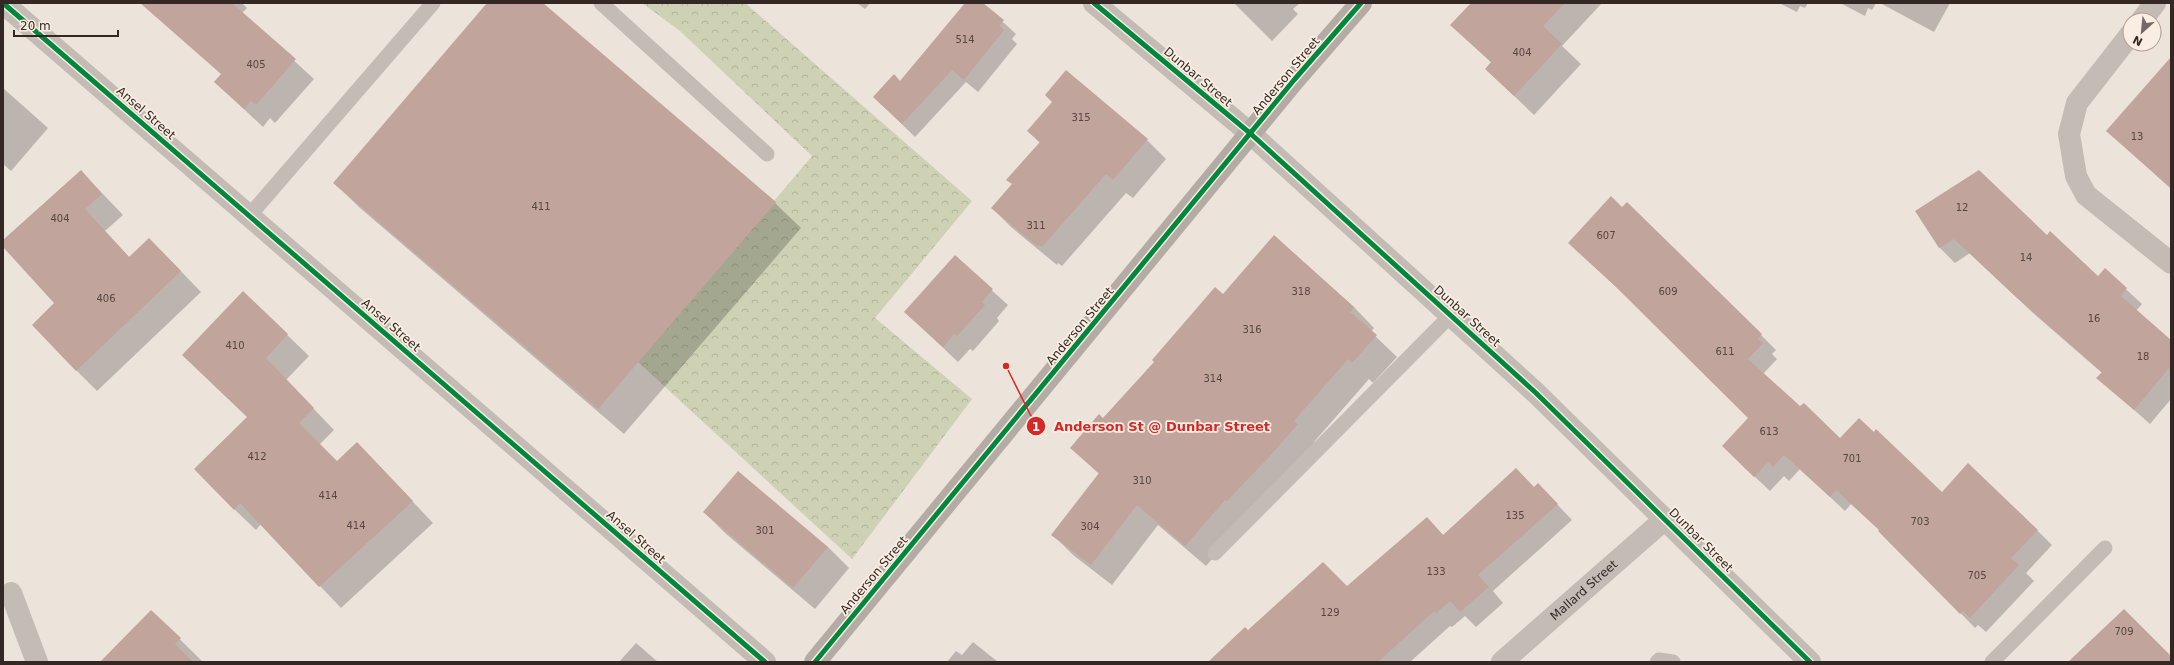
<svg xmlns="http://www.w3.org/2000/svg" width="2174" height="665" font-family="'DejaVu Sans',sans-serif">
	<defs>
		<pattern id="forest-crowns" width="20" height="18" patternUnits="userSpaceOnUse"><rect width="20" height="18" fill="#ced1b4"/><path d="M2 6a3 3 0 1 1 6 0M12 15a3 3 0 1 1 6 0" fill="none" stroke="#b2b39b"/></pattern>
	</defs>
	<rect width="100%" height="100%" fill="#ece3db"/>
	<polygon fill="url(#forest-crowns)" points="642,3 745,3 972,201 875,318 972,399 852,559 638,362 812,156 680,31"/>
	<g fill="#0003">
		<polygon points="142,3 242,3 247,8 242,13 314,79 275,123 270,118 263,127 215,82 225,76"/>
		<polygon points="488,3 542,3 775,203 801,228 624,434 360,208 334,183"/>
		<polygon points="857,3 870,3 865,9"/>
		<polygon points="966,3 982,3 1016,34 1012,39 1017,44 978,92 966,82 915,137 874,97 900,82"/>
		<polygon points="1234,3 1300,3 1293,9 1298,14 1272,41"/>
		<polygon points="1472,3 1602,3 1562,46 1581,64 1534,115 1486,69 1492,63 1451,25"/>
		<polygon points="1779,3 1808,3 1805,8 1800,6 1797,12"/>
		<polygon points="1840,3 1876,3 1872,10 1868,8 1865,16"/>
		<polygon points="1880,3 1950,3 1934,32"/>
		<polygon points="2171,68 2171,189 2107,131"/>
		<polygon points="3,88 48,128 11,171 3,164"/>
		<polygon points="1028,131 1147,140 1166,159 1133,198 1126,193 1062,266 1058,263 1057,265 1011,227 992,208 1012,184 1040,143"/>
		<polygon points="81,171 123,215 105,231 130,258 170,260 201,292 97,391 76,370 56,303 3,245 3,241"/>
		<polygon points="1917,212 2047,236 2099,277 2105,270 2142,304 2136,311 2171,342 2171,399 2150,424 2098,378 2102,373 2033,313 1970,253 1955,263 1940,248"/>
		<polygon points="1274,237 1354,307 1374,328 1371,332 1397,357 1373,383 1369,379 1314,442 1318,446 1246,519 1206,566 1158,525 1112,585 1073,555 1053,535 1099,474 1071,448 1103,419 1223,295"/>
		<polygon points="1569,243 1761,335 1776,350 1772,354 1777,359 1763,374 1800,408 1841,440 1942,494 2037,530 2052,545 2026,573 2034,581 1986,632 1978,625 1975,628 1880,530 1851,504 1845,511 1800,469 1789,481 1784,476 1770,491 1738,461 1750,418 1630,300"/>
		<polygon points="955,257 1008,305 997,318 999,321 973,351 970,349 958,362 905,312"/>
		<polygon points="243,292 309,356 286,380 334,430 319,445 337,463 378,465 433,523 341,608 261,524 256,530 234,509 248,417"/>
		<polygon points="1534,488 1553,500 1572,520 1493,591 1503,603 1476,627 1465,616 1452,627 1450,626 1410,662 1209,662 1248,631 1347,587 1427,518 1444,536"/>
		<polygon points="704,512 828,547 849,568 815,609 725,533"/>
		<polygon points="151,611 203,662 110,662"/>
		<polygon points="973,642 998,662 947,662 956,651 962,655"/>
		<polygon points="636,643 658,662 619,662"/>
	</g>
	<g fill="#c1a49b">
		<polygon points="140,3 232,3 296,59 256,105 251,101 244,109 214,82 221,74"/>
		<polygon points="487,3 543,3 776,202 598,409 333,183"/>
		<polygon points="965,3 983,3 1004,20 999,26 1004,30 964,80 952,70 902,124 873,97 894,74 900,81"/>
		<polygon points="1471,3 1565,3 1543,26 1562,44 1514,96 1485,69 1491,62 1450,25"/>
		<polygon points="2171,57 2171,188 2106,131"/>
		<polygon points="1066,70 1148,139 1113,180 1106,174 1042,247 1039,245 1037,246 991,208 1012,184 1006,180 1040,142 1027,131 1052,102 1045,95"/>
		<polygon points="81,170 102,194 85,209 129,257 149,238 181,271 76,371 32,325 54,303 3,247 3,240"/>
		<polygon points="1979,170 2047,235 2050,231 2098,276 2105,268 2127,288 2121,296 2171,340 2171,366 2134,410 2096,378 2102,372 2017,298 1954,239 1939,248 1915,211"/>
		<polygon points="1611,196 1622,207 1627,202 1762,334 1758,339 1763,343 1748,359 1800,406 1804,403 1840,438 1859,418 1874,432 1876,429 1942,492 1968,463 2038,530 2011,558 2019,565 1970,618 1963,611 1960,614 1878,531 1879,530 1836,490 1830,497 1784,455 1773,467 1768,462 1754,477 1722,446 1748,418 1614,285 1568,243"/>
		<polygon points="1274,235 1354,307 1350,312 1377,335 1352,363 1348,359 1294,421 1298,424 1269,457 1227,501 1225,500 1185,546 1137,505 1091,565 1051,535 1099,473 1070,448 1099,414 1103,418 1154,362 1152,360 1215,287 1223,294"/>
		<polygon points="955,255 993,289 982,302 985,305 957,336 954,334 943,347 904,312"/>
		<polygon points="243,291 288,334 266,358 314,408 299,423 337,461 357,442 413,501 319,587 240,503 234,510 194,469 247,417 182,355"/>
		<polygon points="1516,468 1534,487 1538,483 1558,504 1478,575 1489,587 1460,612 1450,601 1436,613 1434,611 1378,662 1208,662 1245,627 1248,630 1323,562 1347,586 1427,517 1443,535"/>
		<polygon points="738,471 828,547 793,588 703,512"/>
		<polygon points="2124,609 2171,656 2171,662 2068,662"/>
		<polygon points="151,610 181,638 175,644 193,662 100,662"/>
	</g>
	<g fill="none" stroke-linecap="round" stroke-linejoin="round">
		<g stroke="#c4bbb5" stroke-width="15">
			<polyline points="601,3 767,154"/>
			<polyline points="249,216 433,3"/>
			<polyline points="1215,553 1451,315"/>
			<polyline points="1657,662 1659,660 1673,662"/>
			<polyline points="1992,662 2105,548"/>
		</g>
		<g stroke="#c4bbb5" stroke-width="22">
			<polyline points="3,3 765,662"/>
			<polyline points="2142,20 2155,3"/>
			<polyline points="2130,35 2077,103 2069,134 2076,176 2086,195 2171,263"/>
			<polyline points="11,593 37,662"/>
			<path id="s1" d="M1502,662L1665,519"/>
		</g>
		<polyline stroke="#c4bbb5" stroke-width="22" points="1094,3 1251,134 1536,393 1810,662"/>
		<polyline stroke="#b5aba5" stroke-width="22" points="815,662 1294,80 1361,3"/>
		<g stroke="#faede1" stroke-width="8">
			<g id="cycleway">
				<polyline points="3,3 765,662"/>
				<polyline points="1094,3 1251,134 1536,393 1810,662"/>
				<polyline points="815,662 1294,80 1361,3"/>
			</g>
		</g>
		<use href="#cycleway" stroke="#00873e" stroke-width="5"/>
	</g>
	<g text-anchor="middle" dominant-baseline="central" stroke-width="3.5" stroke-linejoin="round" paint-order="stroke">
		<g font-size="10" fill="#574742">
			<text x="965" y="39">514</text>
			<text x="1522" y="52">404</text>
			<text x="256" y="64">405</text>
			<text x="1081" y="117">315</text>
			<text x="2137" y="136">13</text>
			<text x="541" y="206">411</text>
			<text x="1962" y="207">12</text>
			<text x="60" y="218">404</text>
			<text x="1036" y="225">311</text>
			<text x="1606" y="235">607</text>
			<text x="2026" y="257">14</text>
			<text x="1301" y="291">318</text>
			<text x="1668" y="291">609</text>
			<text x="106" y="298">406</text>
			<text x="2094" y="318">16</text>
			<text x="1252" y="329">316</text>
			<text x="235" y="345">410</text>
			<text x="1725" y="351">611</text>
			<text x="2143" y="356">18</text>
			<text x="1213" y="378">314</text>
			<text x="1769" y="431">613</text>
			<text x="257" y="456">412</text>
			<text x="1852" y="458">701</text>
			<text x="1142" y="480">310</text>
			<text x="328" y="495">414</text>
			<text x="1515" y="515">135</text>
			<text x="1920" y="521">703</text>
			<text x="356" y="525">414</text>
			<text x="1090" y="526">304</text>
			<text x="765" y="530">301</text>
			<text x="1436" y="571">133</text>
			<text x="1977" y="575">705</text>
			<text x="1330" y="612">129</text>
			<text x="2124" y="631">709</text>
		</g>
		<g font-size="12" fill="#342824" stroke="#faede1">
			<text transform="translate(1286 76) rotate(-50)">Anderson Street</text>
			<text transform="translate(1198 77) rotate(40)">Dunbar Street</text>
			<text transform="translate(146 113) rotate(41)">Ansel Street</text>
			<text transform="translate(1467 316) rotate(42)">Dunbar Street</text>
			<text transform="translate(391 325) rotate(41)">Ansel Street</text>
			<text transform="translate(1080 326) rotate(-50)">Anderson Street</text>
			<text transform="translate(636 537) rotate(41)">Ansel Street</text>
			<text transform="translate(1701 540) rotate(45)">Dunbar Street</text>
			<text transform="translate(874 575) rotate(-50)">Anderson Street</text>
			<text stroke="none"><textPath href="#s1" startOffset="109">Mallard Street</textPath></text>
		</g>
	</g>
	<path fill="none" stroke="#d62828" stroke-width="1.5" d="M1006 366L1036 426"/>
	<g fill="#d62828" stroke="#faede1" stroke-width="1.5">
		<circle cx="1006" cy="366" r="4"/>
		<circle cx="1036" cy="426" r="10"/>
	</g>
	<g font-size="12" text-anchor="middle" font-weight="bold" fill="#fff">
		<text x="1036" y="431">1</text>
	</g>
	<g font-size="13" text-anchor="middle" font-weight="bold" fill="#d62828" stroke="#faede1" stroke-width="3.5" stroke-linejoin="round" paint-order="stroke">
		<text x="1162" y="431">Anderson St @ Dunbar Street</text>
	</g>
	<rect width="2174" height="665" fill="none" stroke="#342824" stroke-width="8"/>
	<g transform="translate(2142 32) rotate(207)"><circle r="19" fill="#faede1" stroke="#ab9e95"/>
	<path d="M0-3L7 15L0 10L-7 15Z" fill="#746964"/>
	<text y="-6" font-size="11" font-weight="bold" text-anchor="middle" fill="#342824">N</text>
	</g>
	<path d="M14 30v6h104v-6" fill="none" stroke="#342824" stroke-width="2"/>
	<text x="20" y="30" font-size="12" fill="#342824" stroke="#faede1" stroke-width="3" paint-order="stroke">20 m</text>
</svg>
